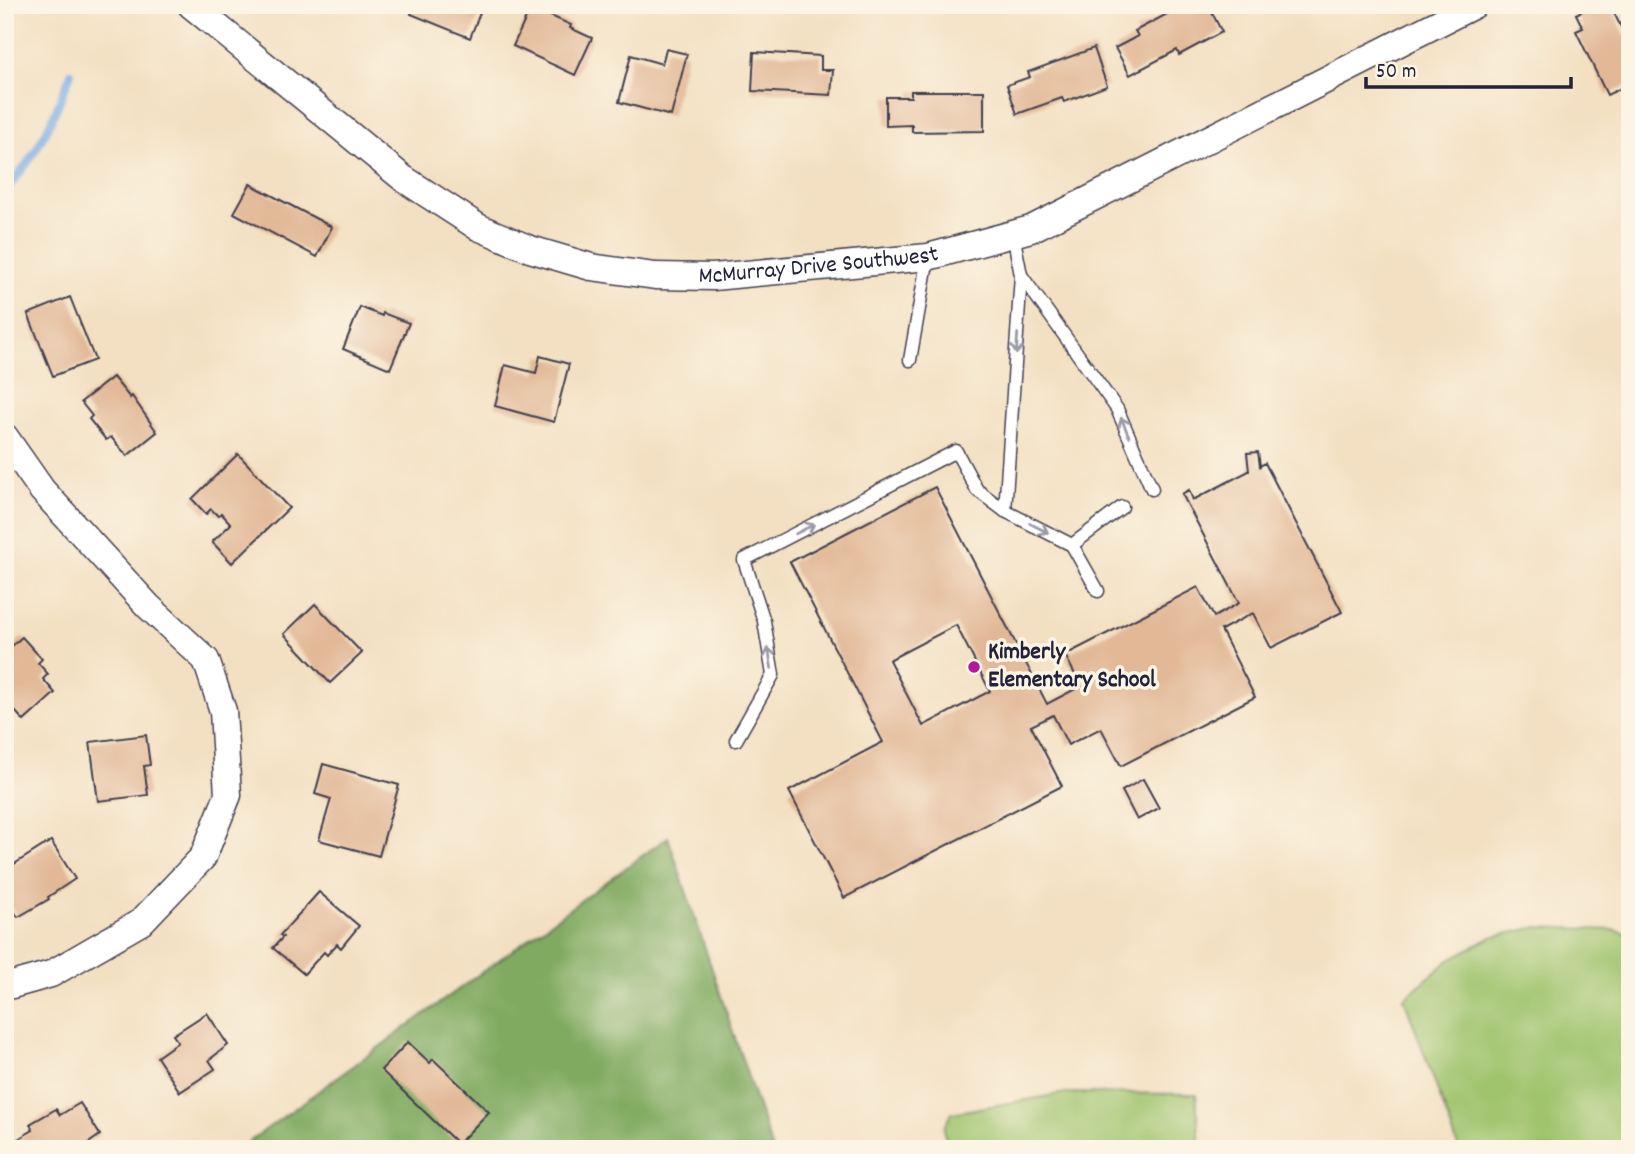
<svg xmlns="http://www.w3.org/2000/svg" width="1635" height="1154" font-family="Dekko,sans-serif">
	<rect width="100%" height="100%" fill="#fcf5e5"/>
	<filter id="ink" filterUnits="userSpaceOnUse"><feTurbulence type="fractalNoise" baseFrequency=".0143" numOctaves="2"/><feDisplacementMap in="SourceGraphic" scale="14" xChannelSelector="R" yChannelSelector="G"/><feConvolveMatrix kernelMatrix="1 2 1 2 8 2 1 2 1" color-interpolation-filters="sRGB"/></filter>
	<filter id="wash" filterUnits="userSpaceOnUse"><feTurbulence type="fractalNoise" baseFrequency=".00686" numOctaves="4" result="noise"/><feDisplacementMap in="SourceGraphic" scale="28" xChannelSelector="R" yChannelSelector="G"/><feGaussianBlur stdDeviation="1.57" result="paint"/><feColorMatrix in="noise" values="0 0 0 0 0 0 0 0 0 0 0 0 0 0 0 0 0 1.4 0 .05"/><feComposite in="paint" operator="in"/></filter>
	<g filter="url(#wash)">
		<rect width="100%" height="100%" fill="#f3e0c2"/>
		<g fill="#a0c46e" stroke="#617354" stroke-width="2">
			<polygon points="1538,927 1614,930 1630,934 1630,1149 1459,1149 1404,998 1453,957 1492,937"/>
			<polygon points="1066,1093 1196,1094 1200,1149 947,1149 944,1127 952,1113"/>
		</g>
		<polygon fill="#80aa61" stroke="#51664e" stroke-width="2" points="668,837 772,1149 239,1149"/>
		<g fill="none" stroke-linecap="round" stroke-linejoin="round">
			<path stroke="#79abe4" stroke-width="8" d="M5,191C40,152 52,121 71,73"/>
		</g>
		<g id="blocks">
			<g fill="#e2b896" fill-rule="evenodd">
				<polygon points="415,5 483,5 470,38 411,14"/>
				<polygon points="1184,5 1208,5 1222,32 1179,55 1177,50 1130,75 1115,48 1138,36 1135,31"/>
				<polygon points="1594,5 1610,5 1630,45 1630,84 1607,95 1576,31 1583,28 1576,14"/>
				<polygon points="531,7 571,25 570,28 592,38 575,75 513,46"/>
				<polygon points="1094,48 1107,86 1064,102 1062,98 1017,114 1007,85 1030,77 1028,72"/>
				<polygon points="666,49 687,54 671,116 619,102 631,55 662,64"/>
				<polygon points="754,52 821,56 821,70 833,70 831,95 752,91"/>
				<polygon points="911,91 984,91 984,131 912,132 912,125 886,126 886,97 911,97"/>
				<polygon points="250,184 332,227 317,257 234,213"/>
				<polygon points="70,297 95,360 53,376 28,314"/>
				<polygon points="360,307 382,316 383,313 409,323 390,369 343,349"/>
				<polygon points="540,356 569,364 554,422 495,406 505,365 536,373"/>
				<polygon points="113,377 130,398 132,396 157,432 127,456 111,437 106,440 89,419 92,416 81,402"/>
				<path d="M1258,452L1260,466L1265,463L1342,612L1271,648L1253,613L1221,630L1255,697L1121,766L1101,728L1068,745L1053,715L1031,726L1062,786L844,898L789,791L883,742L790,562L935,487L1047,704L1081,686L1065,655L1198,587L1214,617L1239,603L1182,494L1189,490L1193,500L1249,471L1247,453ZM956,625L990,691L923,726L889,660Z"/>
				<polygon points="238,454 289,508 232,563 212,542 231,524 221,513 218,516 211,509 206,514 192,499"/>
				<polygon points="315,604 362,653 330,683 284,634"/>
				<polygon points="22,637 42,659 38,663 48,674 43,679 55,693 24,721 5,700 5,652"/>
				<polygon points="146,735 150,765 144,766 148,795 98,801 90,742"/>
				<polygon points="323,764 399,785 379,856 319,840 331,799 315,794"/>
				<polygon points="1143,779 1159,808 1137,820 1122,791"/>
				<polygon points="51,841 75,879 48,897 49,899 18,917 5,899 5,870"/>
				<polygon points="319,892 359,926 341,948 337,944 327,955 324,952 304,974 273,948 283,937 280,935"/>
				<polygon points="207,1013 228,1045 209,1060 215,1069 180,1092 157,1057 178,1042 173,1035"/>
				<polygon points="408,1042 430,1063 433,1059 489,1112 458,1144 381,1070"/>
				<polygon points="80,1103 100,1135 80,1149 24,1149 18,1139 33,1130 30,1124 56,1109 60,1115"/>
			</g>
		</g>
	</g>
	<g filter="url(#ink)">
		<use href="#blocks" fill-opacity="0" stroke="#413e4f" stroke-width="2"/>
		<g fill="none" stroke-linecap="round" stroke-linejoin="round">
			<g stroke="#413e4f" stroke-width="15">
				<g id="service">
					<polyline points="1021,275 1117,409 1152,489"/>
					<polyline points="910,360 928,257"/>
					<polyline points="1005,511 1021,275 1013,234"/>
					<polyline points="1072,545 1122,507"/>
					<polyline points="736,740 773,675 764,621 744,560 956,451 977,490 1005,511 1072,545 1098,591"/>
				</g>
			</g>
			<g stroke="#413e4f" stroke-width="29">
				<g id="minor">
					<path id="s1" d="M191,5L404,179L478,227L530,249L591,267L655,276L713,277L928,257L1031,229L1474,5"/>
					<polyline points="5,437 42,490 148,606 206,660 223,711 228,795 203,857 141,922 51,974 5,987"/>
				</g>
			</g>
			<use href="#service" stroke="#fff" stroke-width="12"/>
			<use href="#minor" stroke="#fff" stroke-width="26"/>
		</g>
		<defs><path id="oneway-shaft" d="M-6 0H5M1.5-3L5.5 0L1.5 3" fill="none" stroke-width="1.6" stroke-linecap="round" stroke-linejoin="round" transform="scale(1.75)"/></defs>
		<g stroke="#9c9ca7">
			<use href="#oneway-shaft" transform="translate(1017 344) rotate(94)"/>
			<use href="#oneway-shaft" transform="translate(1125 427) rotate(-113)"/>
			<use href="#oneway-shaft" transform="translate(1039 528) rotate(27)"/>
			<use href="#oneway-shaft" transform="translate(805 529) rotate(-27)"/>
			<use href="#oneway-shaft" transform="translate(770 658) rotate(-99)"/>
		</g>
	</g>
	<circle fill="#b5179e" stroke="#fcf5e5" stroke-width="2.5" cx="974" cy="667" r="7"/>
	<g text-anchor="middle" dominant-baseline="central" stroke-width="7" stroke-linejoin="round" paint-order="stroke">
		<g font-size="24" fill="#22223b" stroke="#fcf5e5">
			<text stroke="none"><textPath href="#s1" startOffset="712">McMurray Drive Southwest</textPath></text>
		</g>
		<g font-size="24" font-weight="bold" fill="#22223b" stroke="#fcf5e5" text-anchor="start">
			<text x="988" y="653">Kimberly<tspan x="988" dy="28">Elementary School</tspan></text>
		</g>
	</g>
	<rect width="1635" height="1154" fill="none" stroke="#fcf5e5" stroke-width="28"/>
	<path d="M1366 77v10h205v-10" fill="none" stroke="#22223b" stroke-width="3.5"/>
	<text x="1376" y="77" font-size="21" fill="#22223b" stroke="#fcf5e5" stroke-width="5" paint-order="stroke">50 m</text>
</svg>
